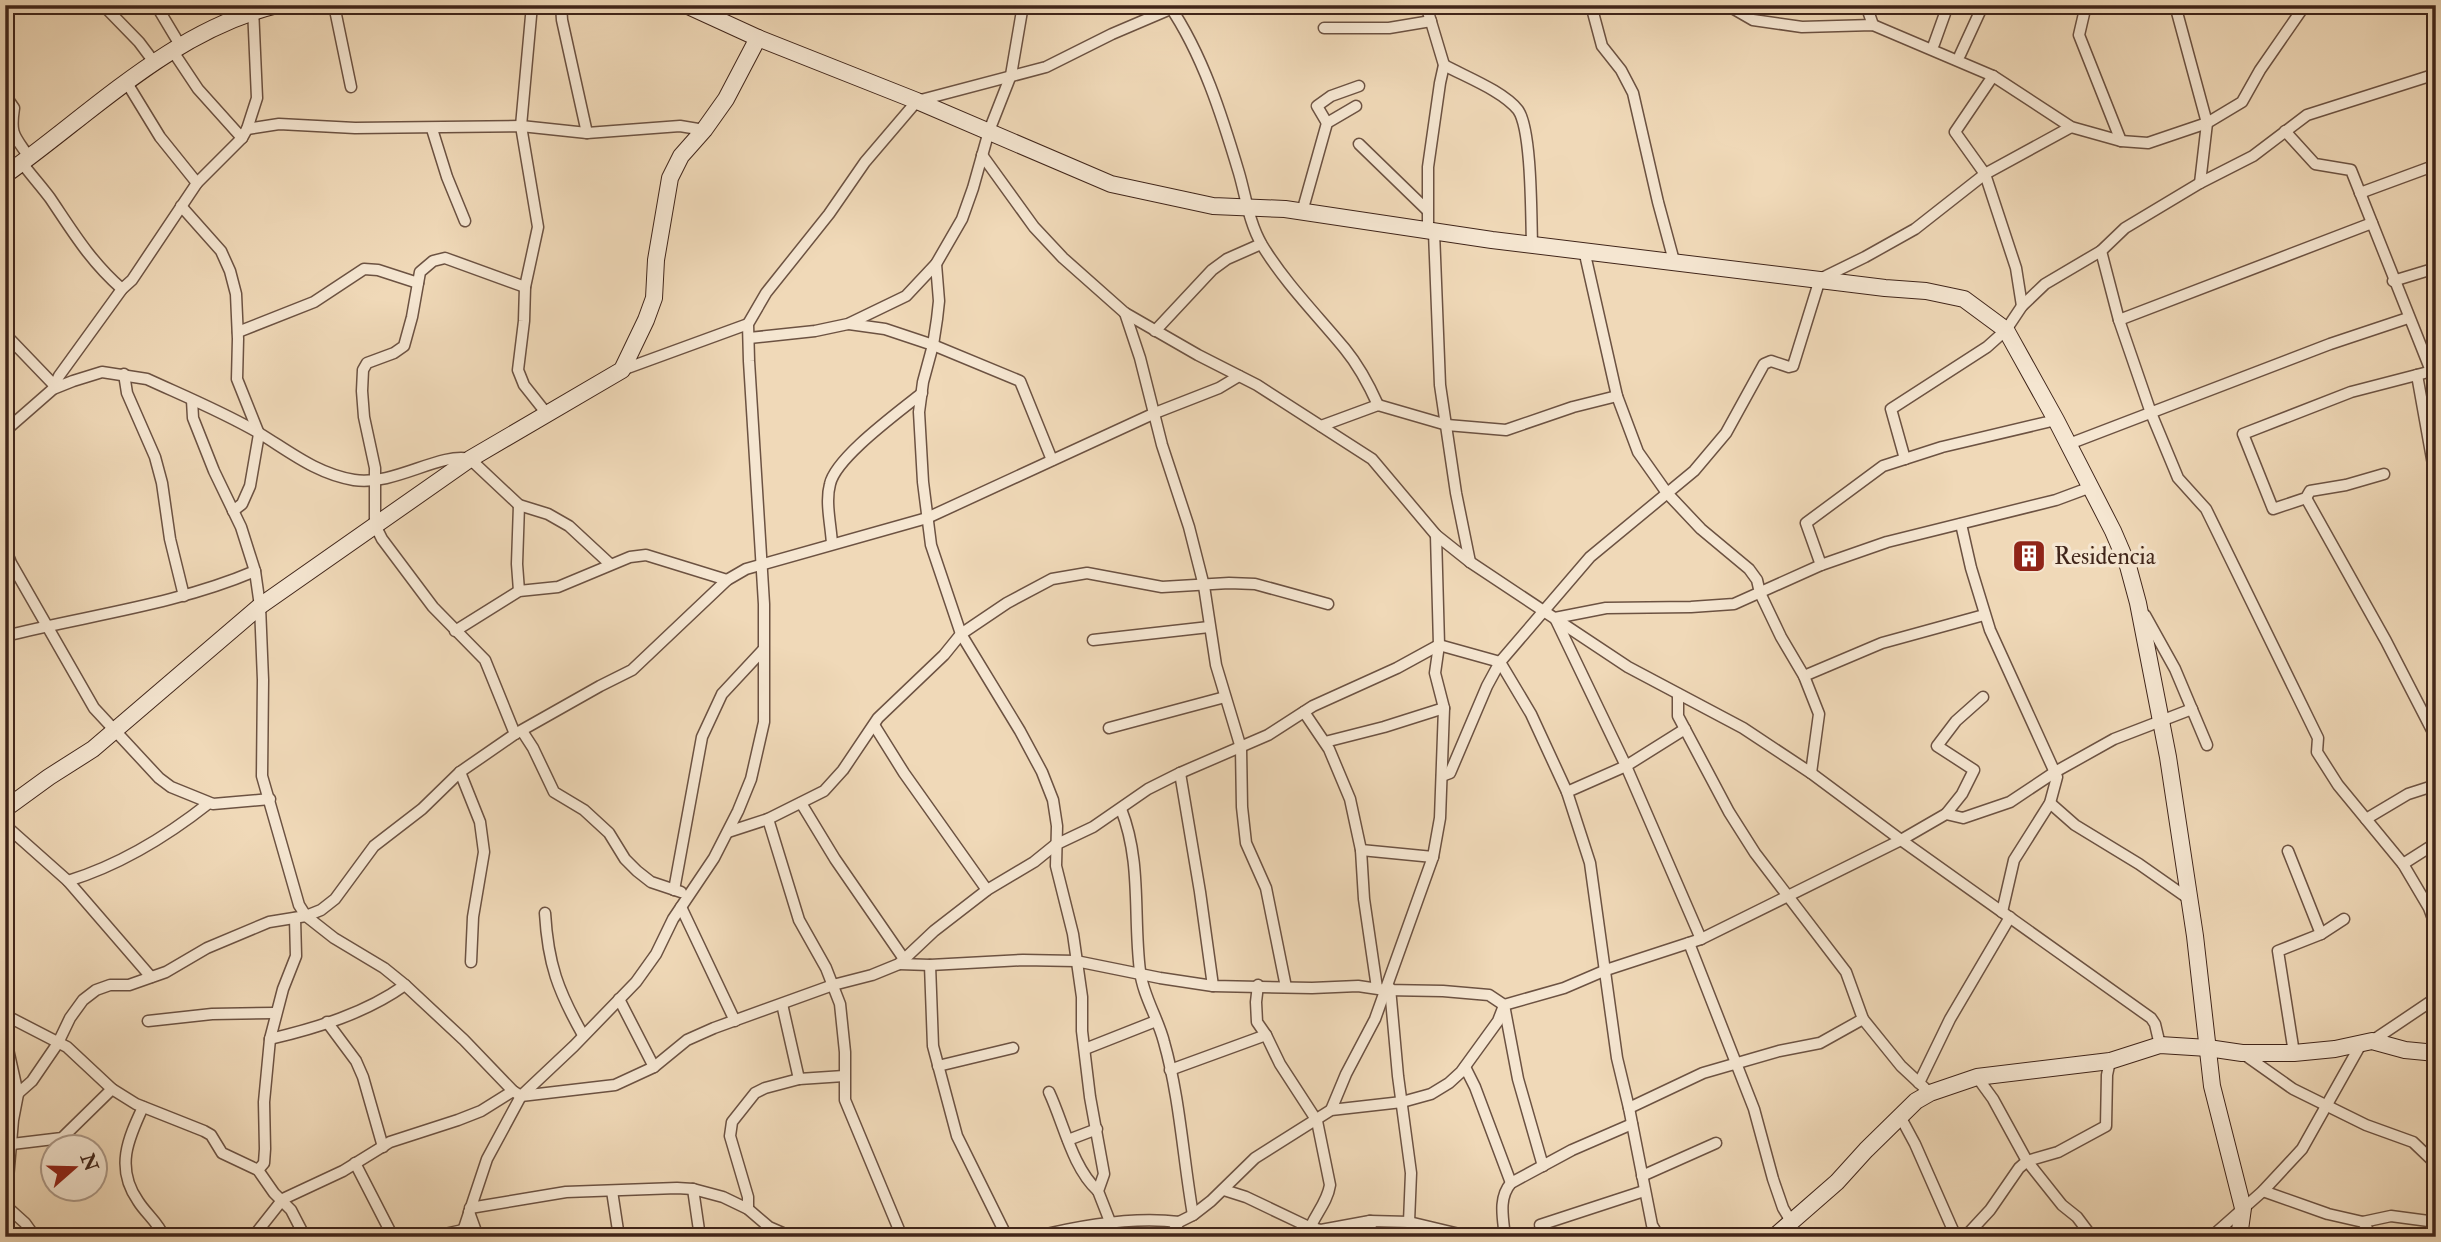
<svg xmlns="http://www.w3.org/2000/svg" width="2441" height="1242" font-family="'IM FELL Double Pica',serif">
	<rect width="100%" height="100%" fill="#f0d9b8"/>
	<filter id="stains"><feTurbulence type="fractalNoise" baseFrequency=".00286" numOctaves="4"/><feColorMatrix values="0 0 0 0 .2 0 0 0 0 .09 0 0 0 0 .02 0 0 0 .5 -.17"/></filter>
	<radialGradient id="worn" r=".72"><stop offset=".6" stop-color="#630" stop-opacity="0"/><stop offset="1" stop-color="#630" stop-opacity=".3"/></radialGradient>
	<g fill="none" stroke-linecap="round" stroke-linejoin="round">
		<g stroke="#6c5242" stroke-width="13">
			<g id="street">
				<polyline points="103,5 139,42 154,62"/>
				<polyline points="156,5 180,45"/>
				<polyline points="334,5 351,87"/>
				<polyline points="532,5 521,126 538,227 525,287 524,321 518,370 524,385 547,414"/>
				<polyline points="561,5 562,20 587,133"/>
				<path d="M1169,5C1203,55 1222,116 1239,173C1246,197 1249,223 1262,245C1285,283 1317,315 1345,349C1359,366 1369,385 1378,405"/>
				<polyline points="1426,5 1444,65 1440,83 1428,167 1428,231"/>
				<polyline points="1591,5 1602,46 1621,70 1633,93 1658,202 1674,261"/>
				<polyline points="1727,5 1753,20 1802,27 1873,25 1993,76 2071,127 2121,141 2148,143 2207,123 2242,102 2260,70 2305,5"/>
				<polyline points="1866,5 1873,25"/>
				<polyline points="2086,5 2079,35 2121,141"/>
				<polyline points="2175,5 2207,123 2200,183"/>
				<polyline points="1324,28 1389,28 1431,21"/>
				<polyline points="1934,44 1948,5"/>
				<polyline points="172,50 198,89 242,138"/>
				<polyline points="1960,55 1983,5"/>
				<path d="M1444,65C1466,77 1503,91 1518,110C1532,130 1531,217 1532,244"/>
				<polyline points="1993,76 1955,132 1985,174 2016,268 2022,306"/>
				<polyline points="127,83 160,137 197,183"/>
				<path d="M5,95L14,108C10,135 14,135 29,157"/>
				<polyline points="1327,123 1317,106 1331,96 1359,86"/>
				<polyline points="247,129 279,124 355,128 521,126 587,133 680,126 704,130"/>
				<polyline points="432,129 447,177 465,221"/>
				<polyline points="2285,131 2315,164 2351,170 2431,371"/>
				<polyline points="1359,144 1427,210"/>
				<polyline points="982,155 1034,227 1063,258 1125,313 1198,355 1257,385 1372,459 1436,535 1470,562 1628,667 1743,728 1811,773 1901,840 2151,1018 2155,1024 2160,1045"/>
				<path d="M22,163C31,175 41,186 50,198C73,232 90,261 122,289"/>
				<polyline points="2360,193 2436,165"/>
				<polyline points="181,206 221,251 230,271 236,294 238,339 237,379 259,434 250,486 242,504 233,511"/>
				<polyline points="1302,212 1327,123 1356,106"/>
				<polyline points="1434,232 1440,385 1456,493 1470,562"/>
				<polyline points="1584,250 1617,396 1638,452 1667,493 1701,529 1749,569 1757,580 1760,593 1781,637 1804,676 1819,714 1811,773"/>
				<polyline points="2101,251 2119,320 2151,413 2178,478 2206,509 2318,738 2317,752 2338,785 2403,864 2429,908 2436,927"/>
				<polyline points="936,264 939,301 937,319 933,345 923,382 919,412 923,482 931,545 961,634 1020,731 1042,772 1053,800 1057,826 1056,866 1073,934 1082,997 1082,1031 1090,1097 1104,1174 1098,1191 1116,1237"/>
				<polyline points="2393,281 2436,268"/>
				<polyline points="1125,313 1140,358 1162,445 1189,527 1204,586 1216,665 1241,748 1242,807 1246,843 1266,888 1286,987"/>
				<polyline points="2119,320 2372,223"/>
				<polyline points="849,324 885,329 933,345 1020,381 1052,460"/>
				<polyline points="1155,331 1212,270 1227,259 1261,244"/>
				<polyline points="238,332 314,302 364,269 378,270 418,283"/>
				<polyline points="5,334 55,386"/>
				<polyline points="749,338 815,331 848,324 906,296 936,264 962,219 973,188 989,131 1011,75 1023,5"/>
				<polyline points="622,370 748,324"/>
				<polyline points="124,374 127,393 155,457 162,483 170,539 184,596"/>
				<polyline points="2417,375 2436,481"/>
				<polyline points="53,389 59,376 122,289 132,280 197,183 242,138 247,129 257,98 253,8"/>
				<polyline points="192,400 193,418 214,471 241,527 255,571 260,606 263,680 262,776 299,905 306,916 334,938 384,968 405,985 464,1040 513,1091 521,1096 615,1085 654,1067 687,1040 714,1028 833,985 872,975 899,964 934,931 987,890 1034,862 1055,845 1093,827 1148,789 1180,773 1268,735 1313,706 1397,668 1439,645 1500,662 1531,714 1567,792 1590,863 1617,1058 1629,1108 1652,1225 1659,1237"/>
				<polyline points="1321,426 1378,405 1447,425 1506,430 1573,407 1617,396"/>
				<path d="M5,431L53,389L73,381L102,372L147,379C184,396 223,412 259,433C290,452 317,474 354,480C395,486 439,452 470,459L519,505L548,514L569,526L610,564"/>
				<polyline points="2069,444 2330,344 2408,318"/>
				<polyline points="1905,459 1891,409 1987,347 2006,330 2022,306 2045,284 2101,251 2125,228 2200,183 2253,156 2307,115 2436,74"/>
				<polyline points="2384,474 2346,485 2310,491 2306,498 2273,509 2243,434 2351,392 2436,370"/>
				<polyline points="2306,498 2386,641 2436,738"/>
				<polyline points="1961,524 1971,568 1990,630 2057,777 2050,803 2014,860 2002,912"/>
				<path d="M832,544C831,525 825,502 830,484C836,457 899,412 922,393"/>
				<polyline points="5,548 11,563 94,708 159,778 171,787 213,804 270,799"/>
				<polyline points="1821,565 1806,523 1883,466 1942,447 2056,420"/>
				<polyline points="519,591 517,564 519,505"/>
				<polyline points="2145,615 2175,669 2207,745"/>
				<polyline points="455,631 519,591 558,587 630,557 646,555 727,580"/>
				<path d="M5,636C89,615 175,605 255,571"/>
				<polyline points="1093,640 1209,627"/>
				<polyline points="1804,676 1882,643 1984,615"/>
				<polyline points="1678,694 1678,716 1729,812 1755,853 1846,972 1863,1019 1901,1066 1930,1093"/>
				<polyline points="1304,712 1329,749 1350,799 1361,850 1364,899 1377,988"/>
				<polyline points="874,725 904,773 987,890"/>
				<polyline points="1109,728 1225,697"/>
				<polyline points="522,731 533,748 554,792 584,810 609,833 625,859 637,871 651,882 681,892"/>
				<polyline points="515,734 485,660 433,607 382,539 375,525 375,468 364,417 362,391 363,370 367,363 394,353 404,346 412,317 420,272 433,261 445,258 525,287"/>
				<polyline points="1325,742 1384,727 1444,708"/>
				<polyline points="460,772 480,822 484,852 473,917 471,962"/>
				<polyline points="1180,773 1200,892 1213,986"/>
				<polyline points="1442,776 1450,773 1487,686 1500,662 1590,557 1694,471 1726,433 1764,364 1771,361 1789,367 1793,366 1820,279 1865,257 1915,229 1985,174 2071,127"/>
				<polyline points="1567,792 1626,766 1685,729"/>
				<polyline points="801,803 835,859 904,959"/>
				<polyline points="2050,803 2075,825 2139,864 2189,899"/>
				<path d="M1121,809C1142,862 1133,916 1140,971C1143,996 1158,1018 1164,1042C1180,1098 1183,1158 1193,1215"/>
				<polyline points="1946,814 1962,794 1974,770 1937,746 1956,721 1983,697"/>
				<polyline points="768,819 799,920 826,968 840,1004 845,1052 845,1100 902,1237"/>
				<polyline points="2366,819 2408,794 2436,785"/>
				<polyline points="5,825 68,881 151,977"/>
				<polyline points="728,832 768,819 824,791 843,770 878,718 944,655 961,634 1007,603 1052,579 1087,573 1162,587 1229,583 1255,584 1328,604"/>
				<polyline points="1361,850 1433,857"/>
				<polyline points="2288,851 2321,934"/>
				<polyline points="2403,864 2436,843"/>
				<polyline points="5,873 5,927"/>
				<path d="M68,881C120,865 166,837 209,803"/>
				<polyline points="674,890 702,737 722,694 763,650"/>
				<polyline points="681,907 735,1021"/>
				<path d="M545,913C548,964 558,991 583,1035"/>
				<polyline points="1701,939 1626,766 1555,618 1606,608 1691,607 1734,604 1821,565 1887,542 2056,500 2091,487"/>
				<polyline points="1689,943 1754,1109 1773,1179 1783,1208 1792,1223"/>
				<polyline points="899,964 930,965 1023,960 1076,961 1160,978 1213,986 1312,988 1358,986 1385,990 1443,991 1489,995 1504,1005 1518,1079 1543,1166"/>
				<polyline points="930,965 933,1046 957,1136 1007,1237"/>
				<path d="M1258,985L1256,1002L1257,1022L1266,1035L1280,1064L1317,1121L1330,1185C1327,1205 1311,1218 1307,1237"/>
				<polyline points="1390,988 1398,1076 1411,1173 1409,1222"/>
				<polyline points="619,999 654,1067"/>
				<polyline points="782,1004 799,1079"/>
				<polyline points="1504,1005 1564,988 1606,970 1701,939 1901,840 1946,814 1963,818 2010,802 2055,772 2114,739 2192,709"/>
				<polyline points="5,1015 67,1047 112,1089 136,1104 204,1131 211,1135 222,1153 258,1170 274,1193 291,1210 305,1237"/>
				<polyline points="148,1021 212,1014 275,1013"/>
				<polyline points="327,1022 356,1061 363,1077 383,1147"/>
				<polyline points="5,1036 18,1094 13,1120 5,1214"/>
				<path d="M270,1039C317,1028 366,1013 405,985"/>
				<polyline points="2372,1041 2436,998"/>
				<polyline points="1085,1049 1156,1021"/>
				<polyline points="2242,1053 2293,1089 2366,1125 2413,1142 2436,1164"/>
				<polyline points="2294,1053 2278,951 2321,934 2344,919"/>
				<polyline points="938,1066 1013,1048"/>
				<polyline points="1465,1067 1475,1087 1511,1183"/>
				<polyline points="1170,1070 1266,1035"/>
				<polyline points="1977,1077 1993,1099 2027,1161 2062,1205 2077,1217 2092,1237"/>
				<polyline points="1919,1083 1950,1019 2010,917"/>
				<path d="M1049,1092C1064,1124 1072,1167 1098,1191"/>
				<polyline points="5,1105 32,1081 58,1043 70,1018 83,1000 96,990 110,985 129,985 166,972 207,948 269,922 306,916 321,910 335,899 374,846 422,809 460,772 515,734 600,686 632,670 727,580 746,569 927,518 1155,413 1219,388 1239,376"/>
				<path d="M143,1107C128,1139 115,1168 138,1201C146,1214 158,1222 164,1237"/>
				<polyline points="1629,1108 1703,1073 1779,1051 1820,1043 1863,1019"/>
				<polyline points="1331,1110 1346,1074 1375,1019 1433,857 1440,818 1444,708 1435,673 1439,645 1436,535"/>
				<polyline points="1901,1118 1915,1144 1956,1237"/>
				<polyline points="1068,1140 1097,1129"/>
				<polyline points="12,1144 62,1138 112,1089"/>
				<polyline points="355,1163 393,1237"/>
				<polyline points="258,1170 264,1163 265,1149 264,1102 270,1039 283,989 296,956 295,918"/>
				<polyline points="1642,1176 1716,1143"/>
				<polyline points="693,1189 700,1237"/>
				<polyline points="1224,1190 1246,1197 1309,1227 1321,1230 1370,1221 1409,1222 1472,1237"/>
				<polyline points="612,1191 619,1237"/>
				<polyline points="2263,1191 2328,1214 2363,1222 2372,1237"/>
				<polyline points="5,1205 25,1223 35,1237"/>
				<polyline points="470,1208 566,1192 677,1188 693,1189 723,1197 748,1209 769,1227 792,1237"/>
				<polyline points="748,1209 748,1197 730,1136 732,1122 755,1093 765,1088 799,1079 844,1076"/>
				<polyline points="469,1212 478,1237"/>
				<polyline points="1370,1221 1372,1237"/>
				<polyline points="2363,1222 2391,1216 2436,1222"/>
				<polyline points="1540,1225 1644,1191"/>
				<polyline points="253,1237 283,1199 343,1171 390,1142 458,1120 481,1111 513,1091"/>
				<polyline points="431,1237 463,1230"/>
				<polyline points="461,1237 487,1159 521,1096 574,1046 636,982 656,954 673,919 714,858 738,811 751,779 764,722 764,604 749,361 748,324 766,293 829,214 865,162 917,101 1046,67 1112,34 1180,5"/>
				<path d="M1034,1237C1078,1226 1134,1216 1179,1222"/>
				<polyline points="1169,1237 1179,1222 1193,1215 1211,1201 1255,1158 1331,1110 1402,1102 1431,1094 1449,1083 1461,1072 1498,1021 1503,1008"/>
				<path d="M1505,1237C1503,1218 1498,1198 1511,1183L1572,1150L1632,1124"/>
				<polyline points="1965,1237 1990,1210 2019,1168 2027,1161 2058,1152 2106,1126 2107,1075 2110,1061"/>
				<polyline points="2211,1237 2263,1191 2302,1149 2361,1044"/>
			</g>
		</g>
		<g stroke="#40251a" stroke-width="18">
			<g id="secondary">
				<polyline points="686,5 758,38 917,101 1111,184 1213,206 1285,209 1492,240 1885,288 1926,291 1964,299 2006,330 2056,420 2113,531 2128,566 2138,603 2168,757 2195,936 2212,1086 2243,1208 2239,1237"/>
				<path d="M5,175C91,114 171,31 277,5"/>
				<polyline points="5,809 49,777 93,749 260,606 470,459 622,370 646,320 654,298 656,260 670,178 681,156 704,130 726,99 758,38"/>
				<polyline points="1774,1237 1837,1182 1866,1150 1916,1101 1930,1093 1977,1077 2110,1061 2160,1045 2208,1048 2242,1053 2294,1053 2335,1049 2372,1041 2405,1050 2436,1053"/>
			</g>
		</g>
		<use href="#street" stroke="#f5e6d1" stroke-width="10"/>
		<use href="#secondary" stroke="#f5e6d1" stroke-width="16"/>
	</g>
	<defs>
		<g id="building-square" transform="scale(1.75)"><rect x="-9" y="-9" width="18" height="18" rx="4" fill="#8f2418" stroke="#f5e6d1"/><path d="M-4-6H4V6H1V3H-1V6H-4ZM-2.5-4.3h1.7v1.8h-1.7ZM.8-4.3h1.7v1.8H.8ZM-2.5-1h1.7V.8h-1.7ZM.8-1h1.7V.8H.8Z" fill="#fff"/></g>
	</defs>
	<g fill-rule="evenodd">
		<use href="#building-square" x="2029" y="556"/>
	</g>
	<g text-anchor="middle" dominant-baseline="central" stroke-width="7" stroke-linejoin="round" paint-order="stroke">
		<g font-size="24" fill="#40251a" stroke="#f5e6d1" text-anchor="start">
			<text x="2054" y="556">Residencia</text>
		</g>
	</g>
	<rect width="2441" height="1242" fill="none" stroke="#f0d9b8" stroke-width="28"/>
	<rect x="7" y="7" width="2427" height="1228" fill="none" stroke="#40251a" stroke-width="3.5"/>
	<rect x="14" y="14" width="2413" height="1214" fill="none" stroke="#40251a" stroke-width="2"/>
	<g transform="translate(74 1168) rotate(70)"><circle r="33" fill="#f5e6d1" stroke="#ad9988" stroke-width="2"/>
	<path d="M0-5L12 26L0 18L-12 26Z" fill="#8f2418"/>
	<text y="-10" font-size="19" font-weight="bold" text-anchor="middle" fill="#40251a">N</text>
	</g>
	<rect width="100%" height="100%" filter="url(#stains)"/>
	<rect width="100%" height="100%" fill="url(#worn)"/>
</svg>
